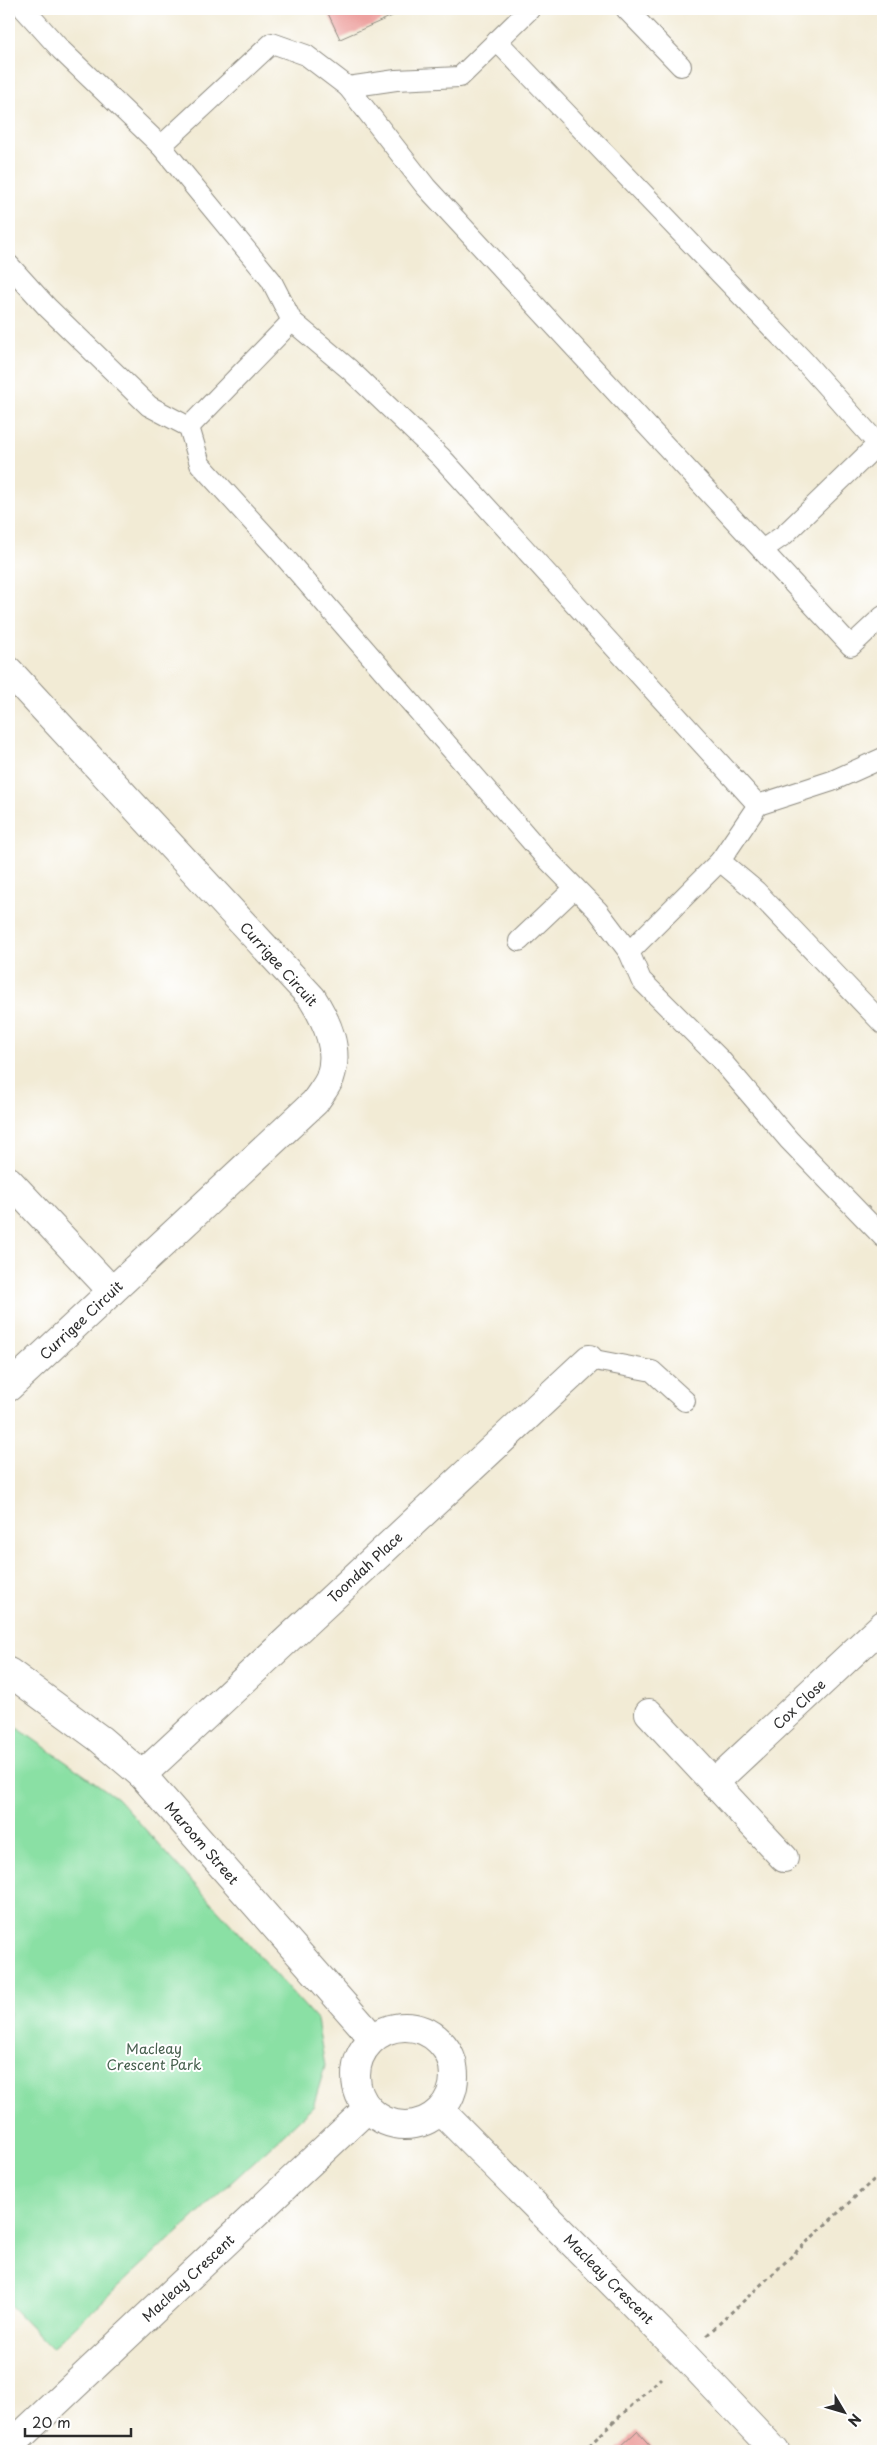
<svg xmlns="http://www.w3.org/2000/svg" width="892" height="2460" font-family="'Playpen Sans',sans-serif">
	<rect width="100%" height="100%" fill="#fff"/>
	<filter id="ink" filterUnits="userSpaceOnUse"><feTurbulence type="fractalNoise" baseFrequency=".02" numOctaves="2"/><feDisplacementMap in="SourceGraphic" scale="10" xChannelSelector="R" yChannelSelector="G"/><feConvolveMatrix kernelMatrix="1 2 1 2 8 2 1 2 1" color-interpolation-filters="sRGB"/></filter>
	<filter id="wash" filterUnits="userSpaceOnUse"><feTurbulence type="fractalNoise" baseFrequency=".0096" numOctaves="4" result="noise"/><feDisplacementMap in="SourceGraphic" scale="20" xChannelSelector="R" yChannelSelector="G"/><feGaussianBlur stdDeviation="1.12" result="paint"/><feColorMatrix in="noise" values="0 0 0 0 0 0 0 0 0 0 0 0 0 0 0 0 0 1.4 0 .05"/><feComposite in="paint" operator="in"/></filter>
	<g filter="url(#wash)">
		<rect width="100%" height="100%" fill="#f2ebd5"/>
		<polygon fill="#8ae0a4" stroke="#5a8668" points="9,1722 117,1798 317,2020 325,2066 313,2107 52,2348 9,2304"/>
		<g id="blocks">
			<g fill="#eda19f">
				<polygon points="326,9 408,9 340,39"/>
				<polygon points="637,2431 655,2451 616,2451"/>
			</g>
		</g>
	</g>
	<g filter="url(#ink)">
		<use href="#blocks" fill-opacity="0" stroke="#8e8b80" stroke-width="1"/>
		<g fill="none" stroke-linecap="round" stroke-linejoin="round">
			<g stroke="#8e8b80" stroke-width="22">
				<g id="lane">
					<polyline points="24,9 61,50 161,146 271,280 292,321 349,369 441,457 758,805"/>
					<polyline points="626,9 681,66"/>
					<polyline points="348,87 426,187 762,550 784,535 878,444 803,360 497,41"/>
					<polyline points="161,146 272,43 306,55 348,87 396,80 460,77 530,9"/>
					<polyline points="9,265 47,307 149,406 189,427 200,464 282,554 544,856 598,911 629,952 720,861"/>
					<polyline points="189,427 292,321"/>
					<polyline points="762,550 851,646 883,616"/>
					<polyline points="883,758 832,781 758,805 720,861 756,891 883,1024"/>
					<polyline points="519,941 575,888"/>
					<polyline points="629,952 641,980 720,1059 789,1140 883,1237"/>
					<polyline points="589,1359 652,1371 685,1401"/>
				</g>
			</g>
			<g stroke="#8e8b80" stroke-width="30">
				<g id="street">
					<path d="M9,671L312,998C327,1022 340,1049 330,1078C327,1086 320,1094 315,1102L9,1387"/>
					<polyline points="9,1181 112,1291"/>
					<polyline points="9,1672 100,1739 142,1775 373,2038"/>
					<polyline points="649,1713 784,1858"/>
					<polyline points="142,1775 589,1359"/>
					<polyline points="714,1783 883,1625"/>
					<circle cx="405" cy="2076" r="49"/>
					<polyline points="441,2111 685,2356 775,2451"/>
					<polyline points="9,2447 367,2109"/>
				</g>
			</g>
			<g stroke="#8e8b80" stroke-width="3" stroke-dasharray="4 4" stroke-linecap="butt">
				<polyline points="707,2335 883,2171"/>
				<polyline points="583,2451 661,2378"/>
			</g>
			<use href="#lane" stroke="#fff" stroke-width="20"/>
			<use href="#street" stroke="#fff" stroke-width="28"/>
		</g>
	</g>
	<g text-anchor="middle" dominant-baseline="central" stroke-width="4" stroke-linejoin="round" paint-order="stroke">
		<g font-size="14" fill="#2b2b2b" stroke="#fff">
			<text transform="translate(279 964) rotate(48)">Currigee Circuit</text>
			<text transform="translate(81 1320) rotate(-43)">Currigee Circuit</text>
			<text transform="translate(365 1567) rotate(-43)">Toondah Place</text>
			<text transform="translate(799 1704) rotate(-43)">Cox Close</text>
			<text transform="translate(202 1843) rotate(49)">Maroom Street</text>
			<text transform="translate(188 2278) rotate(-43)">Macleay Crescent</text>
			<text transform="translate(609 2279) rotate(45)">Macleay Crescent</text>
		</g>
		<g font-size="14" fill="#48614f" stroke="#fff">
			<text x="154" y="2048">Macleay<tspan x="154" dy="16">Crescent Park</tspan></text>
		</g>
	</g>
	<rect width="892" height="2460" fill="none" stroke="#fff" stroke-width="30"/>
	<g transform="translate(844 2412) rotate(128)" stroke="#ffffff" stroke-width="4" paint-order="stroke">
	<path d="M0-4L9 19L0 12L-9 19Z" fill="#2b2b2b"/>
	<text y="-8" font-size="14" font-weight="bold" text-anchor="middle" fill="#2b2b2b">N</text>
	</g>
	<path d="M25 2428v8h106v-8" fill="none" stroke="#2b2b2b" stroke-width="2.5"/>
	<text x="32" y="2428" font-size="15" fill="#2b2b2b" stroke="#ffffff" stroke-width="4" paint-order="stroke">20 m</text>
</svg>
